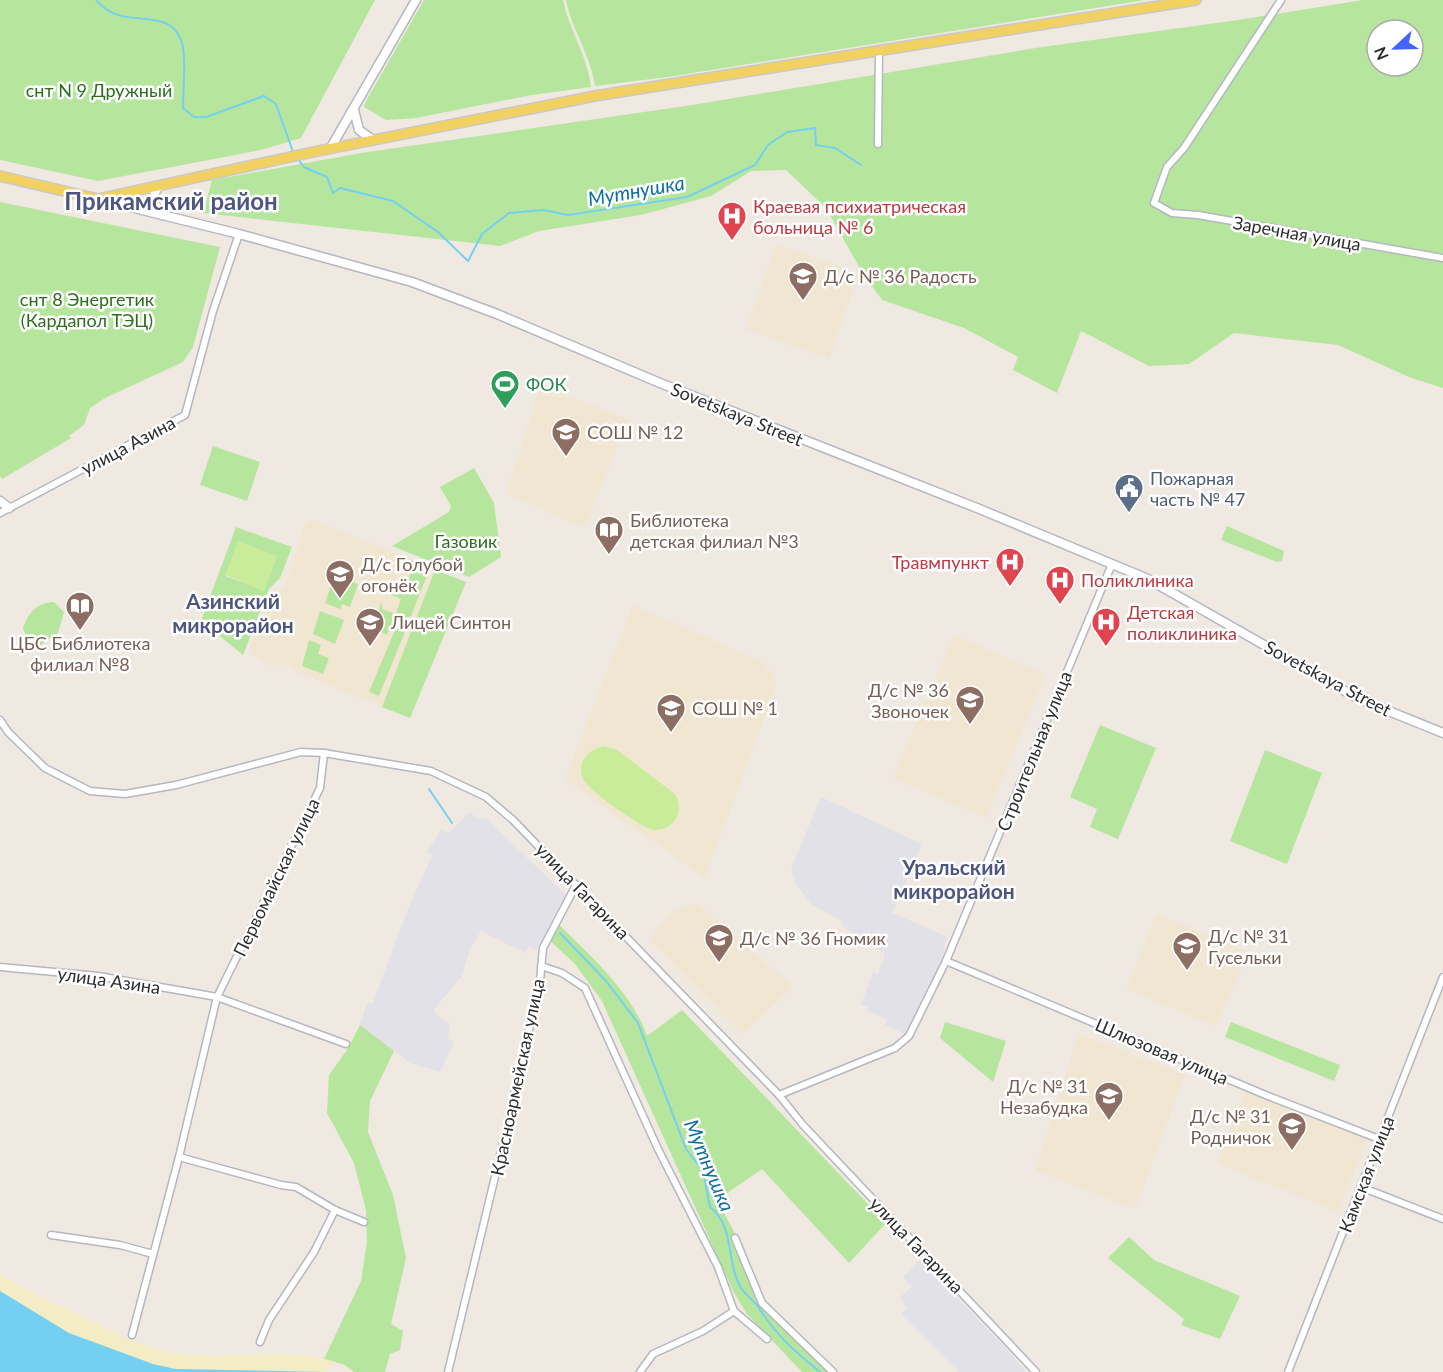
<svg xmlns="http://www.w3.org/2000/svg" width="1443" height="1372" font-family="Lato,sans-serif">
	<rect width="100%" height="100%" fill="#efe9e1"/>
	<g fill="#e3e1e8">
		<polygon points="821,797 922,844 892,913 946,936 942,961 907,1035 885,1025 887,1019 867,1011 868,1007 861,1005 873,972 878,974 885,954 846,929 841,925 842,921 811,904 796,884 791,869"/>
		<polygon points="470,812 478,819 486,818 568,897 536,950 529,947 525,953 481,931 470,949 462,976 435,1008 435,1013 450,1024 448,1038 454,1042 440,1072 410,1063 360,1025 367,1003 373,1003 408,909 432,856 427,851 442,829 448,834"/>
		<polygon points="920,1259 1012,1355 1026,1372 959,1372 901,1314 907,1308 900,1297 912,1287 903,1277"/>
	</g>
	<g fill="#f0e6d1">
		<polygon points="776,244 859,274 829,359 746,329"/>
		<polygon points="541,385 629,420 584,528 506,493"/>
		<polygon points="312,519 466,582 410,718 297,672 289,665 268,665 251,654 250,646 273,591 284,588 305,524"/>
		<polygon points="633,605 762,662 774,676 776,687 705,878 565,779"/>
		<polygon points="954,635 1046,675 986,818 893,778"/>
		<polygon points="697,903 793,986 743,1035 649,939 675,909"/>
		<polygon points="1157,914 1249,952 1216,1026 1126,989"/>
		<polygon points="1079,1034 1185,1075 1135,1209 1035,1170"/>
		<polygon points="1246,1090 1367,1139 1338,1212 1217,1163"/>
	</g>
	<g fill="#b6e59e" fill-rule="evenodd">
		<polygon points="0,0 375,0 301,138 261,150 98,181 0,160"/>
		<path d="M424,0H563C569,30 588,57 591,87L532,95L416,118L386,120L364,107L366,101Z"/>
		<path d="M566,0H1145L668,77L595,86C591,56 572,30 566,0Z"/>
		<path d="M1363,0H1443V388L1409,377L1338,345L1234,333L1189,364L1149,366L1081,331L1057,393L1013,370L1018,357L964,328L882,300L862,272L826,208L786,170L751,171L711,196L641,215L539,231L500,246L203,213L212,180L361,153L692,105L1042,47L1238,20ZM1377,30H1413V66H1377Z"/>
		<polygon points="0,202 220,247 193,347 183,362 105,398 90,408 84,425 69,436 71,438 2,479 0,476"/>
		<polygon points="213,446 260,462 247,501 200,485"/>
		<polygon points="474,468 494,503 501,557 469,577 392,546 449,512 451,506 440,487"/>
		<polygon points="1227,526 1284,551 1282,561 1277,562 1221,540"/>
		<path d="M236,527L292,547L280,578L269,589L243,655L201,621ZM277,556L264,590L225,576Z"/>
		<polygon points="403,557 430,568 411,616 390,627 387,635 382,633 386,620 376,617 382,601 382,609 396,614 401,599 389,594 393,582 406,586 411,573 399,568"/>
		<polygon points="435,570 466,582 410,718 382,707"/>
		<polygon points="334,577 358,584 350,607 342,604 340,609 325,603"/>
		<path d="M54,602L64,612L58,633L41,645L30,643L23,629C27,613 38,602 54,602Z"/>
		<polygon points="320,611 344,620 335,644 313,634"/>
		<polygon points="408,624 379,696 369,692 395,630"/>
		<polygon points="309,640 321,645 318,654 329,658 323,674 302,666"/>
		<polygon points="1100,725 1156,748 1118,839 1090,827 1097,809 1070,797"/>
		<polygon points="1265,750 1322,773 1287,864 1230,841"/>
		<path d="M554,920C586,951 633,993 647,1036L682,1010L886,1223L849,1263L762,1169L717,1200L736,1235L732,1238L760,1304L830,1372H802L747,1314L733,1291L602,1001L575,964L545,936Z"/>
		<polygon points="945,1022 1006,1041 993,1082 940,1038"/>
		<polygon points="1231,1022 1340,1065 1334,1081 1225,1037"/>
		<polygon points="360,1025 394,1051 370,1101 368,1132 393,1195 406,1258 391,1324 403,1331 400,1350 390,1354 385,1372 354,1372 345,1365 324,1359 361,1281 367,1242 366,1210 354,1163 327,1113 329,1075 347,1050"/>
		<polygon points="1129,1237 1154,1260 1240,1296 1220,1339 1181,1325 1184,1319 1108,1258"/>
	</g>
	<path fill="#f3ecc5" d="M0,1274C26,1291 54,1303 82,1316C109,1330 137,1346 167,1352C222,1363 281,1345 336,1362L323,1372L175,1369C139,1362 100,1349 68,1333C44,1320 24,1303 0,1291Z"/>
	<g fill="#c9ec9a">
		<polygon points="238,541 277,556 264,591 225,575"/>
		<path d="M604,746L617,750L675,794C680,802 680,813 675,820C670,827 662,830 654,830C643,829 593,793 586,783C573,767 587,749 604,746Z"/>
	</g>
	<polygon fill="#75cff0" points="0,1291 69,1333 153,1364 175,1369 325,1372 0,1372"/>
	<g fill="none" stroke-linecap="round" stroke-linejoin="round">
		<g stroke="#75cff0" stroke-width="2">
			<path d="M96,0C124,35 173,0 183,47C186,67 183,89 183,108L194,117H206L264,96L276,104L293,152"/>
			<polyline points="298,159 304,167 327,177 333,193 340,188 393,201 438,232 468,261 482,234 509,213 544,210 568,215 687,197 755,165 768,145 787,132 815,128 816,145 835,148 861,165"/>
			<polyline points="429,789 452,823"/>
			<path d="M560,933L606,981L638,1023L686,1149L703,1171L710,1207C735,1226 726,1263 741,1288C745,1294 752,1299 757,1305C775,1334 793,1350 820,1372"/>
		</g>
		<g stroke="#b4b7c1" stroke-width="9">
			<g id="street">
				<polyline points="1281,0 1184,148 1167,167 1154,203 1172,213 1198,215 1443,258"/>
				<polyline points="878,144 879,50"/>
				<polyline points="0,513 185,415 213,311 239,234"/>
				<polyline points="0,720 8,732 45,768 90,791 125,794 176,785 301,752 324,753 431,771 486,797 513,820 779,1095 803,1125 1036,1372"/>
				<polyline points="946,961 1268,1096 1379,1139"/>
				<polyline points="541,966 562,973 585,988 658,1149 718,1267 734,1311 767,1339"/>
				<polyline points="0,967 98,976 217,997 346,1044"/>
				<polyline points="779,1095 895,1048 909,1036 946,961 1112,564"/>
				<polyline points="179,1157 281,1185 296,1187 335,1210 364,1222"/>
				<polyline points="1361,1187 1443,1219"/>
				<polyline points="51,1235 120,1245 153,1254"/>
				<polyline points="735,1238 762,1303 833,1372"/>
				<polyline points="132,1335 179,1157 217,997 320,788 324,753"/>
				<polyline points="260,1342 269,1320 314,1252 335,1210"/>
				<polyline points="448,1372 506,1131 540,981 543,948 576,885"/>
				<polyline points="640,1372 653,1354 703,1331 734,1311"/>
				<polyline points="1288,1372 1443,977"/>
			</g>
		</g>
		<g stroke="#b4b7c1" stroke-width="11">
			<g id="secondary">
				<polyline points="354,110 359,130 373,140"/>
				<polyline points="330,149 416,0"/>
				<path d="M159,186C150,198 154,204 162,215"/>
				<polyline points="98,199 239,234 412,282 497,314 660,383 977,508 1148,579 1359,699 1443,733"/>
				<polyline points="0,501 9,508"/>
			</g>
		</g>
		<g stroke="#c9c9c9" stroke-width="12">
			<polyline id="primary" points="0,176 98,199 313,152 595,96 1196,0"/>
		</g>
		<use href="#street" stroke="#fff" stroke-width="6"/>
		<use href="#secondary" stroke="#fff" stroke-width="8"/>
		<use href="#primary" stroke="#f2d163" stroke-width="9"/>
	</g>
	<defs>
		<g id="hospital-pin" transform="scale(1.5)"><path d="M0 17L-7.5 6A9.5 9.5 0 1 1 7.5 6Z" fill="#e0444e" stroke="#fff"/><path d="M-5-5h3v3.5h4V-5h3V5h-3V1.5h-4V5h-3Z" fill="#fff"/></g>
		<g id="school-pin" transform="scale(1.5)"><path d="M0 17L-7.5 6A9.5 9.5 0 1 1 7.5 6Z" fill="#8d6e63" stroke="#fff"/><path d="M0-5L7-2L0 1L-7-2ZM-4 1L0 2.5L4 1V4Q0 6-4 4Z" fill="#fff"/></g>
		<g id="stadium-pin" transform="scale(1.5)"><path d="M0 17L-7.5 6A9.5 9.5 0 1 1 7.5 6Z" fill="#2e9e5b" stroke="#fff"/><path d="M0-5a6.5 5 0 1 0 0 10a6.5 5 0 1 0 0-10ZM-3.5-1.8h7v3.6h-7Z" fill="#fff"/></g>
		<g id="civic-pin" transform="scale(1.5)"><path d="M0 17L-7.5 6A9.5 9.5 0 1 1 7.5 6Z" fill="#5c6f8a" stroke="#fff"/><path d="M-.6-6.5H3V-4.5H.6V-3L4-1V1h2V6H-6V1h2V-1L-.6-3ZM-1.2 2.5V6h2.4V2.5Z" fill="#fff"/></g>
		<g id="library-pin" transform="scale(1.5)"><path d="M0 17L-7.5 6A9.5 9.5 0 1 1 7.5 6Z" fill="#8d6e63" stroke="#fff"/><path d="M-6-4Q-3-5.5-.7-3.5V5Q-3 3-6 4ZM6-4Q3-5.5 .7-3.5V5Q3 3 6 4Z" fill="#fff"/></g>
	</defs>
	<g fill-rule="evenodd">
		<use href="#hospital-pin" x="732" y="216"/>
		<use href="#school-pin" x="803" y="276"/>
		<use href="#stadium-pin" x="505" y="384"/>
		<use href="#school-pin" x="566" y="432"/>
		<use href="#civic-pin" x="1129" y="488"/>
		<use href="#library-pin" x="609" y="530"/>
		<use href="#hospital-pin" x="1010" y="562"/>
		<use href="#school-pin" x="340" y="574"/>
		<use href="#hospital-pin" x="1060" y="580"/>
		<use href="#library-pin" x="80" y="606"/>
		<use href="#school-pin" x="370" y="622"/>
		<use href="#hospital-pin" x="1106" y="622"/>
		<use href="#school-pin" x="970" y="700"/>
		<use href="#school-pin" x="671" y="708"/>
		<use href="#school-pin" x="719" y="938"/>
		<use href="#school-pin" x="1187" y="946"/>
		<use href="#school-pin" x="1109" y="1096"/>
		<use href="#school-pin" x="1292" y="1126"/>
	</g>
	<g text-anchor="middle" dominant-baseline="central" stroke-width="5" stroke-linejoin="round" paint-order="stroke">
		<g font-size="18" fill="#2c6e1b" stroke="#fff">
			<text x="99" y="90">снт N 9 Дружный</text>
			<text x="87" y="299">снт 8 Энергетик<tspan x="87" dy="21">(Кардапол ТЭЦ)</tspan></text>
			<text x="466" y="541">Газовик</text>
		</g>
		<g font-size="18" fill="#be3a42" stroke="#fff" text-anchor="start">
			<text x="753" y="206">Краевая психиатрическая<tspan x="753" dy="21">больница № 6</tspan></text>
			<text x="989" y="562" text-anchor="end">Травмпункт</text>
			<text x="1081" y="580">Поликлиника</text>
			<text x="1127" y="612">Детская<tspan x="1127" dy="21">поликлиника</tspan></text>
		</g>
		<g font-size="18" fill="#2e2e2e" stroke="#fff">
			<text transform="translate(1297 233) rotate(10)">Заречная улица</text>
			<text transform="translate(737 414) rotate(22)">Sovetskaya Street</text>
			<text transform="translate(128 445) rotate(-28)">улица Азина</text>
			<text transform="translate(1328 678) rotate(28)">Sovetskaya Street</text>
			<text transform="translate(1034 751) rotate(-68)">Строительная улица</text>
			<text transform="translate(276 877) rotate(-64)">Первомайская улица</text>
			<text transform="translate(583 891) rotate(46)">улица Гагарина</text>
			<text transform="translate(109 980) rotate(8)">улица Азина</text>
			<text transform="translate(1162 1051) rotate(23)">Шлюзовая улица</text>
			<text transform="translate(517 1077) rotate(-78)">Красноармейская улица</text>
			<text transform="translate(1366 1174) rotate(-69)">Камская улица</text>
			<text transform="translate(917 1245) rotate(46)">улица Гагарина</text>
		</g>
		<g font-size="18" fill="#785e54" stroke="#fff" text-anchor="start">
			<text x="824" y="276">Д/с № 36 Радость</text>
			<text x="587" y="432">СОШ № 12</text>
			<text x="630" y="520">Библиотека<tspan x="630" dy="21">детская филиал №3</tspan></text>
			<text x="361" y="564">Д/с Голубой<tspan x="361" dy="21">огонёк</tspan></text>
			<text x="391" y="622">Лицей Синтон</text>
			<text x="80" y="643" text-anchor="middle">ЦБС Библиотека<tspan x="80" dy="21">филиал №8</tspan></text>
			<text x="949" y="690" text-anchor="end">Д/с № 36<tspan x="949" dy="21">Звоночек</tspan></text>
			<text x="692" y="708">СОШ № 1</text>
			<text x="1208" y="936">Д/с № 31<tspan x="1208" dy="21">Гусельки</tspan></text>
			<text x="740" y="938">Д/с № 36 Гномик</text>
			<text x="1088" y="1086" text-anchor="end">Д/с № 31<tspan x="1088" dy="21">Незабудка</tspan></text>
			<text x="1271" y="1116" text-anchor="end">Д/с № 31<tspan x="1271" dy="21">Родничок</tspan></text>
		</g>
		<g font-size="18" fill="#27864d" stroke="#fff" text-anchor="start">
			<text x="526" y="384">ФОК</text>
		</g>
		<g font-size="18" fill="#4e5e75" stroke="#fff" text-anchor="start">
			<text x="1150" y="478">Пожарная<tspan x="1150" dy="21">часть № 47</tspan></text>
		</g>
		<g font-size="20" font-style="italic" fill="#0d6fa3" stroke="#fff">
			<text transform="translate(636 190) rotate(-10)">Мутнушка</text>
			<text transform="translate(710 1165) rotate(67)">Мутнушка</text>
		</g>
		<g font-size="21" font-weight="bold" fill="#4d5680" stroke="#fff">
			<text x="233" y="600">Азинский<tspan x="233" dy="24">микрорайон</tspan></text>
			<text x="954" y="866">Уральский<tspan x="954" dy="24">микрорайон</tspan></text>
		</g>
		<g font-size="24" font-weight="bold" fill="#4d5680" stroke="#fff">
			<text x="171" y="200">Прикамский район</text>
		</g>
	</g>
	<g transform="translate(1395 48) rotate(248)"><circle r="28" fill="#ffffff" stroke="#ababab" stroke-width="1.5"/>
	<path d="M0-4.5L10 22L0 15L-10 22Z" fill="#4264fb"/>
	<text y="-9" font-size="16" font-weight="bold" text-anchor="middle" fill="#2e2e2e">N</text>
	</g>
</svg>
